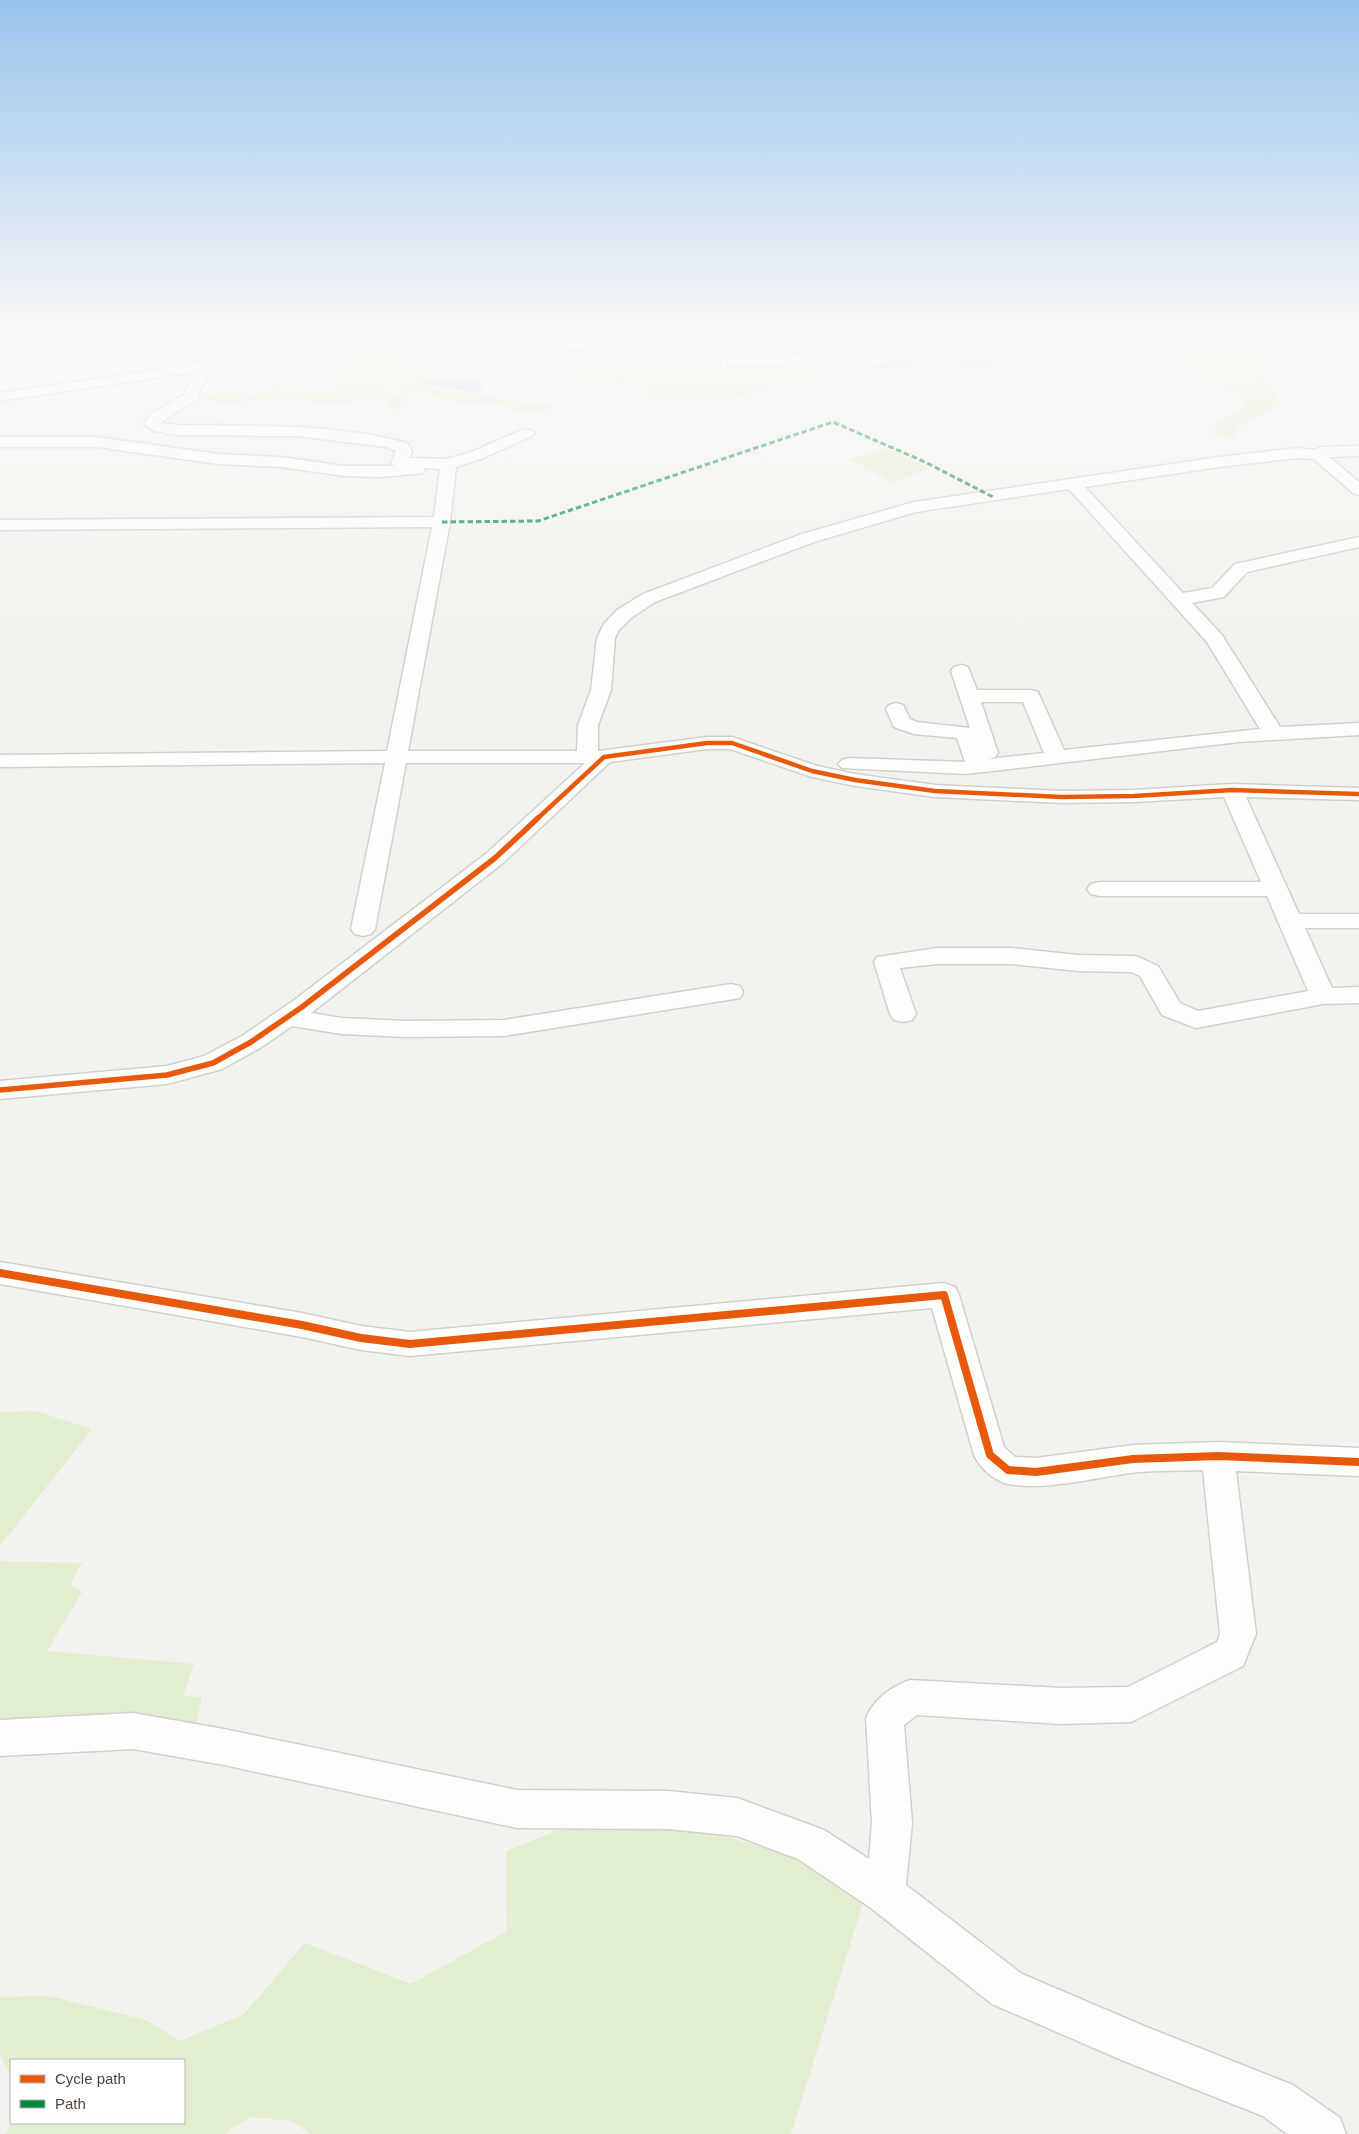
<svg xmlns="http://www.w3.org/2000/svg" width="1359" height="2134" font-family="Helvetica,sans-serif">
	<rect width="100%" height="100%" fill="#f4f2ee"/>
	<g fill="#e1eecf">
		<polygon points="1101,335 1359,335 1359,355 1309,362 1297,352 1283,351 1274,360 1255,374 1271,388 1283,405 1260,414 1239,427 1232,438 1213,435 1218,423 1244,406 1238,394 1206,382 1192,363 1154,348"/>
		<path d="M304,344L402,353L411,361L454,363L499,372L498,377L474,376L456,380L439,377L417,381L427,387L555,407L533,414L496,404L459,403L425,393L386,391L407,398L396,411L385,400H356L334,405H313L311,401C297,400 282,399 268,400C249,401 215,407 199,396L218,393L257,394L271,387L325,394L342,387L338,381L341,371L354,361L316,356L295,358L288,354Z"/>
		<polygon points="588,361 622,363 659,361 678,371 704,374 729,370 745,374 765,370 783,374 807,368 829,371 749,395 723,399 687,400 649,397 634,384 549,372 545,365"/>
		<polygon points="887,449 930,468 892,482 850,460"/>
		<polygon points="35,1411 92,1429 0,1546 0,1412"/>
		<polygon points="0,1561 82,1563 70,1584 82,1592 47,1651 194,1664 183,1696 202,1697 195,1727 0,1726"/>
		<polygon points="673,1821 806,1860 863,1903 791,2134 311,2134 292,2121 250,2117 223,2134 6,2134 11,2122 184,2123 184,2060 11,2060 11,2075 0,2056 0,1997 49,1996 146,2020 180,2041 244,2014 305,1943 411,1984 507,1931 506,1851 556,1831"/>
	</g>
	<g fill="#c0ddf1">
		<path d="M958,335H1042L1008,354L998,364L979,369L939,360L916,362L902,368L869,370L865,367C890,361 914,356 938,347C945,344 950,338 958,335Z"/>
		<polygon points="439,378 456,381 483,378 480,382 483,387 478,393 428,385 423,381"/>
	</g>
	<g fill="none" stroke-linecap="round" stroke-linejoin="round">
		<g stroke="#d2d0cb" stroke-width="3">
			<g id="minor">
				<path d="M8,335H47L49,338C42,345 15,342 8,335Z"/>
				<path d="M257,335H271L270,341L248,354L209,368L197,399L160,423L179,425C252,426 336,423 407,443L412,451L409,458L446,459L469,453L522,430H532L535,433L532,436L481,459L456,467L450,522L408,751H577L578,725L591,690L597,638L604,624L617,610L643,594L802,534L914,502L1219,457L1297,448L1315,450L1321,447L1359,446V456L1329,457L1359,482V495L1353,493L1314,459L1297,458L1219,467L1085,487L1183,593L1212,588L1235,564L1359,537V547L1247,572L1224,597L1192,603L1222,635L1280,727L1359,723V735L1239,742L966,774L842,768L838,764L842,760L849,758L965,762L957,738L914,734L894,727L886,709L889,705L896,703L903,705L910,719L917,722L970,728L951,671L954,667L961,665L968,667L977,690H1031L1038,692L1064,750L1260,729L1207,642L1069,489L916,512L814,542L655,602L631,618L619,630L615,638L611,690L598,725V751L707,737H732L817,766L855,774L935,785L1062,791L1134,790L1232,784L1359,788V800L1246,797L1299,914H1359V928H1305L1332,988L1359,987V1003L1323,1004L1196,1028L1162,1015L1140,976L1131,972L1078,971L1012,964H937L900,968L916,1014L912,1020L903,1022L894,1020L890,1014L874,962L877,957L937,948H1012L1078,955L1136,956L1158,966L1180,1003L1198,1011L1308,991L1267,896H1099L1091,894L1087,889L1091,884L1099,882H1261L1224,797L1134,802L1062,803L935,797L855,786L812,777L730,749H707L610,762L503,863L311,1013L342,1018L406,1021L504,1020L731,984L740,986L743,992L740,998L504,1036L406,1037L342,1034L292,1026L260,1048L222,1069L167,1084L0,1099V1081L167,1066L204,1056L242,1036L293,1001L487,853L585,763H406L375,929L371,934L363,936L355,934L351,929L385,763L0,767V755L387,751L432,527L0,530V520L434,517L440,469L424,468L425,470L423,473L382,477L344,476L281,467L218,464L97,447H0V437H97L218,454L281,457L344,466H394L391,463L396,451L386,447L296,436L179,435L154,431L144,424L151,414L185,394L194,372L0,401V393L181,366L218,356L256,339ZM981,702H1023L1044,753L989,759L995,757L998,753Z"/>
				<path d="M494,335H508L509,345L795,335H884L877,339L809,342L815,360L813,363L808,364L734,366L729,365L722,347L502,353L495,349ZM796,344L800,356L740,358L735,346Z"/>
				<path d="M0,1262L302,1313L361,1326L410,1332L944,1283L955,1287L959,1295L1004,1447L1015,1457L1036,1458L1133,1445L1218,1442L1359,1448V1476L1236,1471L1256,1634L1243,1666L1131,1722L1061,1724L917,1715L904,1725L912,1823L906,1885L1022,1974L1144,2026L1293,2085L1340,2118L1346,2134H1287L1263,2116L1124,2061L992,2004L871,1908L798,1859L737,1836L668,1829L517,1828L224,1765L133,1749L0,1756V1720L133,1713L224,1729L517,1790L668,1791L737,1798L824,1830L869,1859L872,1823L866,1718C874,1699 891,1687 910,1680L1061,1688L1128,1687L1217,1642L1220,1634L1203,1470C1179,1471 1154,1470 1130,1473C1095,1478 1042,1491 1008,1484C993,1480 980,1468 974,1455L932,1308L410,1356L361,1350L302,1337L0,1284Z"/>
			</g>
		</g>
		<use href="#minor" fill="#fdfdfc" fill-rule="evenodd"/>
		<polyline stroke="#00873e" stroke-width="3" stroke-dasharray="5.5 3" stroke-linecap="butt" points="442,522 538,521 833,422 925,462 993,497"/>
		<g stroke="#fff" stroke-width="7">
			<polyline id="cycleway-far2" points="537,819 604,757 707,743 732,743 812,771 855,780 935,791 1062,797 1134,796 1232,790 1359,794"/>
		</g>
		<g stroke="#fff" stroke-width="9">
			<polyline id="cycleway-far1" points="0,1090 167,1075 213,1063 251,1042 302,1007 495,858 538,818"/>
		</g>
		<g stroke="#fff" stroke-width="11">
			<polyline id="cycleway" points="0,1273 302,1325 361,1338 410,1344 944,1295 990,1455 1008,1470 1036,1472 1133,1459 1218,1456 1359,1462"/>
		</g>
		<use href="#cycleway-far2" stroke="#e8590c" stroke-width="4.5"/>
		<use href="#cycleway-far1" stroke="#e8590c" stroke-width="5.5"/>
		<use href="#cycleway" stroke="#e8590c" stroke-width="8"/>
	</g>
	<linearGradient id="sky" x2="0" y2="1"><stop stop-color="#98c4ec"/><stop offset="0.53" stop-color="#faf9f7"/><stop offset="1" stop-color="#faf9f7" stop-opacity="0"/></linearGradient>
	<rect width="1359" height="634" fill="url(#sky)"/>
	<rect x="10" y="2059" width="175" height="65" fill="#ffffff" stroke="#b7b4b0"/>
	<rect x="20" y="2075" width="25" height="8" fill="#e8590c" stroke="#b7b4b0"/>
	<text x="55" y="2084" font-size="15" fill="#4b4439">Cycle path</text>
	<rect x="20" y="2100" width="25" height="8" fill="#00873e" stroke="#b7b4b0"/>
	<text x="55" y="2109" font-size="15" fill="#4b4439">Path</text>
</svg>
